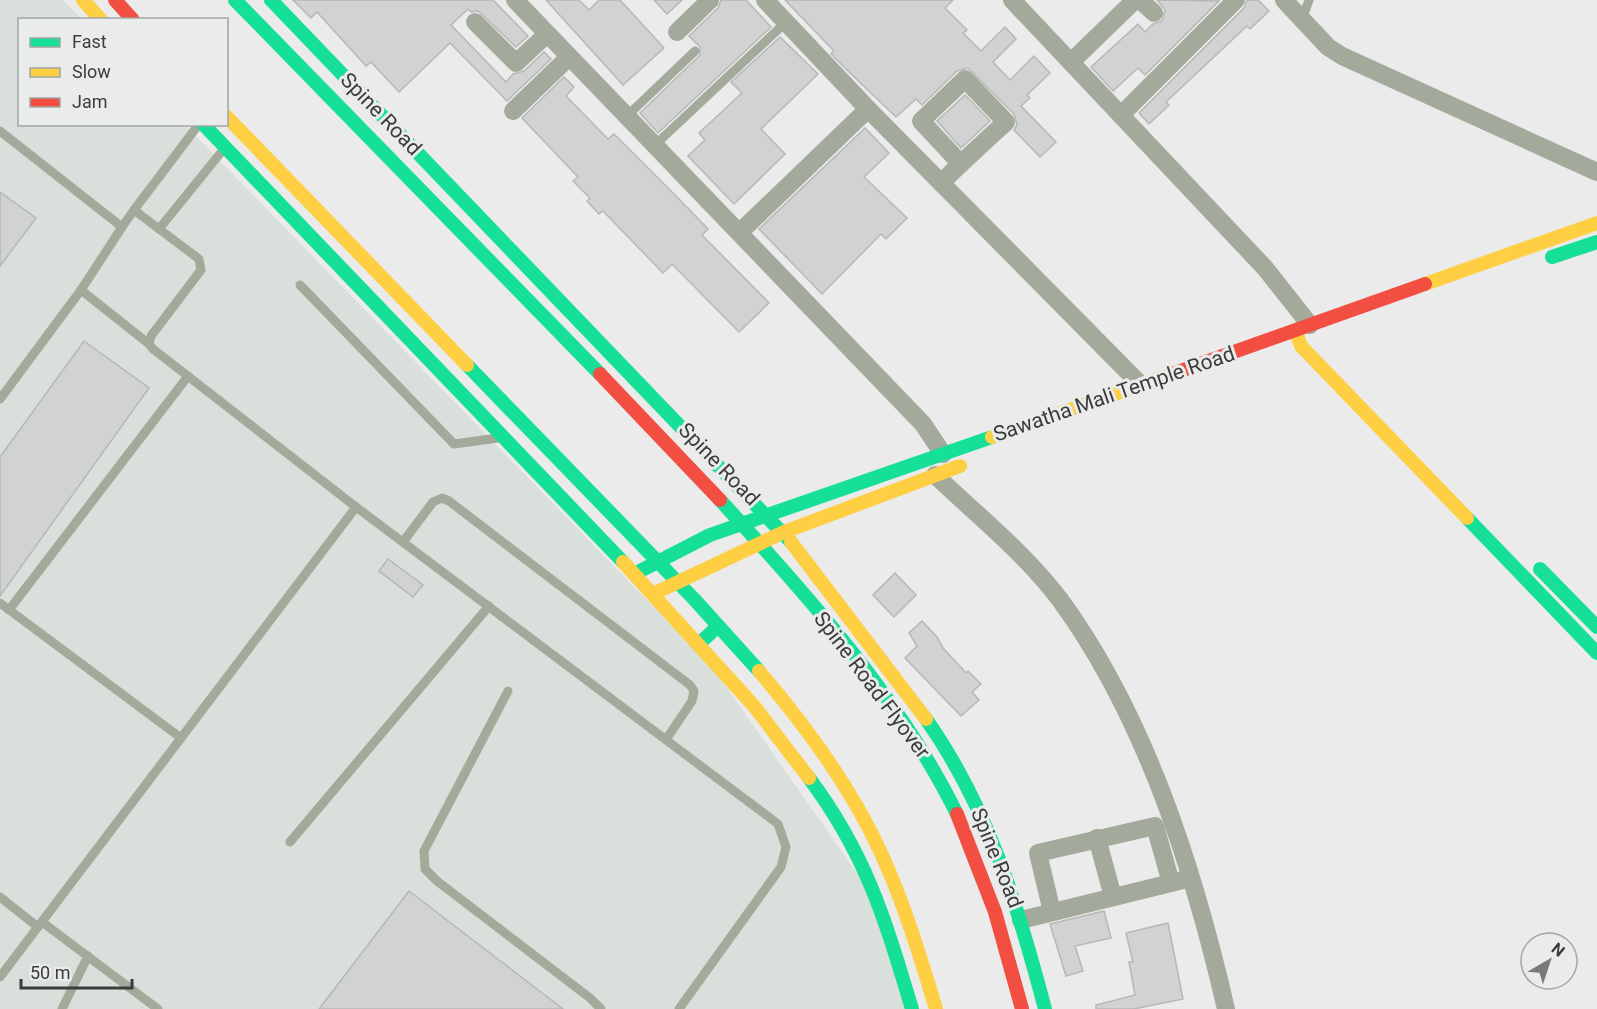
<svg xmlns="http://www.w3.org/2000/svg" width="1597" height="1009" font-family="Roboto,sans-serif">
	<rect width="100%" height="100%" fill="#eaebea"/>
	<polygon fill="#d9dfda" points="0,0 63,0 82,19 20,20 20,124 185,125 713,668 868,889 906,1009 0,1009"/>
	<g fill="#d1d3d2" stroke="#b6b7b6" stroke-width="1.5">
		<polygon points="293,0 493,0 528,36 516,47 478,11 471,12 468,9 451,25 506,82 513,74 524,71 544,52 551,59 507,101 450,43 399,92 371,62 366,66 317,12 311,18"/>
		<polygon points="546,0 579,0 589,10 599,0 620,0 664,48 623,85"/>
		<polygon points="654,0 682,0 667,14"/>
		<polygon points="721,0 746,0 771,27 658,133 640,113 700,55 700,47 689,36 718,8"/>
		<polygon points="785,0 953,0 945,8 967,30 963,33 981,51 1005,27 1016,39 993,62 1010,80 1034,56 1050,73 1027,95 1030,98 1021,106 1056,142 1040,157 1014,130 1017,125 1014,114 968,68 957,71 922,105 916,99 896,117 848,71 831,54 834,51"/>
		<polygon points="1157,0 1219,1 1145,75 1138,68 1113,91 1091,67 1138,24 1145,32 1153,24 1162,21 1165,10"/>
		<polygon points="1247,0 1258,0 1269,11 1250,29 1247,26 1166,102 1169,105 1149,124 1139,113 1244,8"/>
		<polygon points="780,37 818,74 761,129 785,154 734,204 688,156 705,140 699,133 742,93 731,82"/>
		<polygon points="564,77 574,87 566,96 608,139 614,134 674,194 708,229 702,235 769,303 739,332 672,264 663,273 603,211 599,214 587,201 590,198 573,181 578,177 522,118"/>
		<polygon points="965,95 990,121 961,148 937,121"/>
		<polygon points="865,128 889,153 864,177 907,218 886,239 881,234 822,294 759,229"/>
		<polygon points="0,192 36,218 0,266"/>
		<polygon points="84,341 149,388 0,596 0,457"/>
		<polygon points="388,559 423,585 413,597 379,571"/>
		<polygon points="895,573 916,595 894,617 873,595"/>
		<polygon points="922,621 937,637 943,648 966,673 968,671 981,684 972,692 979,700 961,716 905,658 917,646 909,633"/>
		<polygon points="409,891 563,1009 319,1009"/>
		<polygon points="1104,911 1111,938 1075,946 1083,971 1066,976 1050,924"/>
		<polygon points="1168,923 1183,999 1134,1009 1096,1009 1096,1005 1135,995 1129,962 1133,962 1126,933"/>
	</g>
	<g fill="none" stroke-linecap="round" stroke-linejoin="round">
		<g stroke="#a3aa9c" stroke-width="9">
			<polyline points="1302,20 1309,0"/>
			<polyline points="627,116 695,51"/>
			<polyline points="0,131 122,227 81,290 0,399"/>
			<polyline points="655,145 786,22"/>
			<polyline points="134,210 199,124"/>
			<polyline points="159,229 223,150"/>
			<polyline points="300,285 454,444 498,438"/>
			<polyline points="81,290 149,344"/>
			<polyline points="356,507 778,824 786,847 781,867 679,1009"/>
			<polyline points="403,542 433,502 442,498 449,501 690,685 694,691 692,701 667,738"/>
			<polyline points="0,603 181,738"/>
			<polyline points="9,610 188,376"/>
			<polyline points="508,691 424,851 425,869 437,881 590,998 601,1009"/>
			<polyline points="290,842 489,606"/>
			<polyline points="0,897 38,927"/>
			<polyline points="42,922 158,1009"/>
			<polyline points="0,977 356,507 153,349 149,344 151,336 201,270 199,259 134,210 122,227"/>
			<polyline points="62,1009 88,956"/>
		</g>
		<g stroke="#a3aa9c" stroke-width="18">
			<polyline points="515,0 923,424 943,454"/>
			<polyline points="765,0 868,109 1141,385"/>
			<polyline points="1012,0 1265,268 1310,325"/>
			<polyline points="1140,0 1154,13"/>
			<polyline points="1284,0 1328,47 1342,56 1597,172"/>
			<polyline points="475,22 516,63 547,34"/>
			<polyline points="677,32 710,0"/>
			<polyline points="1071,62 1135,0"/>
			<polyline points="513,111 569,57"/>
			<polyline points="1121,115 1236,0"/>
			<path d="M941,183C962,162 984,142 1006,122L965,79L921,121L961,164"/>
			<polyline points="740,232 868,109"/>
			<path d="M935,475C978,516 1026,554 1061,601C1146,718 1194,870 1226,1009"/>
			<polyline points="1097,838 1113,897"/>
			<polyline points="1052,912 1038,853 1155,826 1171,883"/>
			<polyline points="1021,920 1183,880"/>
		</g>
		<g stroke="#16e098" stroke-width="14">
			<polyline points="235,0 600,374"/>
			<polyline points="271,0 791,542"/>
			<polyline points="203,124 623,562"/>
			<polyline points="1552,257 1597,242"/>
			<polyline points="467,365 694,599 759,671"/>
			<path d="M720,500C807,595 900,698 957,814"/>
			<polyline points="1467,518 1597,653"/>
			<polyline points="1540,569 1597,627"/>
			<polyline points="640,571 710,535 992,437"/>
			<polyline points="699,644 718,626"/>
			<path d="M926,719C988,807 1018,906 1045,1009"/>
			<path d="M809,778C866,854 885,919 912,1009"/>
		</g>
		<g stroke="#ffcf43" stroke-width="14">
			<polyline points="83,0 101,20"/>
			<polyline points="226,116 467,365"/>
			<polyline points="1425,284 1597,223"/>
			<polyline points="1295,331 1301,346 1467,518"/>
			<polyline points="992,437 1169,375"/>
			<polyline points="791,542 926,719"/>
			<polyline points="623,562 754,706 809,778"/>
			<polyline points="659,591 784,532 960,466"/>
			<path d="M759,671C806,726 851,787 881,853C904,903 920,956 936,1009"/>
		</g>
		<g stroke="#f24e42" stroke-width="14">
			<polyline points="115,0 133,20"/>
			<polyline points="600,374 720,500"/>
			<polyline points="1169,375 1425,284"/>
			<polyline points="957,814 995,912 1022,1009"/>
		</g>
	</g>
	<g text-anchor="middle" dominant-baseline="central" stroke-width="6" stroke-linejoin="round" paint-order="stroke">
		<g font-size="21" fill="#3b3c3b" stroke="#e9ecea">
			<text transform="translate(381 114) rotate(46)">Spine Road</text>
			<text transform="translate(1114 394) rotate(-19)">Sawatha Mali Temple Road</text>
			<text transform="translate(719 464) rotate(46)">Spine Road</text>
			<text transform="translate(872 685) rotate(53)">Spine Road Flyover</text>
			<text transform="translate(997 858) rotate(68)">Spine Road</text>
		</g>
	</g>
	<rect x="18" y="18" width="210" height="108" fill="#e9ecea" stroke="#a3a6a4" stroke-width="1.5"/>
	<rect x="30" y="38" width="30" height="9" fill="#16e098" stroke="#a3a6a4" stroke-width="1.5"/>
	<text x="72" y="48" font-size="18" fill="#3b3c3b">Fast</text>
	<rect x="30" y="68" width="30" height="9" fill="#ffcf43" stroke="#a3a6a4" stroke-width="1.5"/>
	<text x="72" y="78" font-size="18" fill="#3b3c3b">Slow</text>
	<rect x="30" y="98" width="30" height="9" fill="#f24e42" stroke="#a3a6a4" stroke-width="1.5"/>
	<text x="72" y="108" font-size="18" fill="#3b3c3b">Jam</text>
	<g transform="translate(1549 961) rotate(39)"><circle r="28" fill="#e9ecea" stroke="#a3a6a4" stroke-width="1.5"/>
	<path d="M0-4.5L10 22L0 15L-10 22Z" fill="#787978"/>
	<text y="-9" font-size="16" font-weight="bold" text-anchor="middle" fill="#3b3c3b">N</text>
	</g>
	<path d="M21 979v9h111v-9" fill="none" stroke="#3b3c3b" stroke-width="3"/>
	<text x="30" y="979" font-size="18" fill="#3b3c3b" stroke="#e9ecea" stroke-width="4.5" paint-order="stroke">50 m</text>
</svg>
